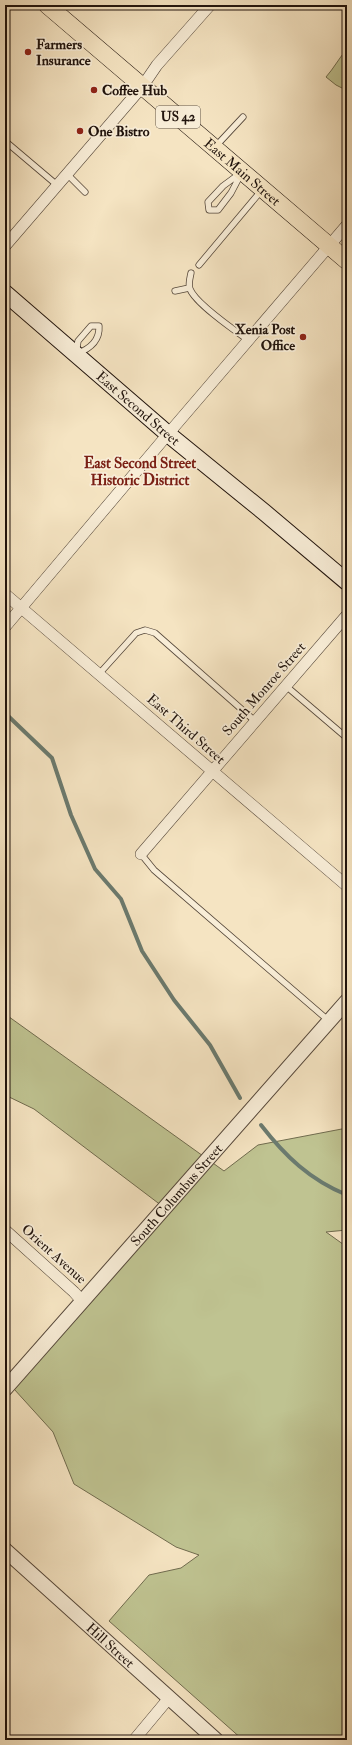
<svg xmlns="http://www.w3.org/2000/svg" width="352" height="1745" font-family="'IM FELL Double Pica',serif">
	<rect width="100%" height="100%" fill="#f5e4c2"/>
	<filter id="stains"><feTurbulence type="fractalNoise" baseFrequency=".005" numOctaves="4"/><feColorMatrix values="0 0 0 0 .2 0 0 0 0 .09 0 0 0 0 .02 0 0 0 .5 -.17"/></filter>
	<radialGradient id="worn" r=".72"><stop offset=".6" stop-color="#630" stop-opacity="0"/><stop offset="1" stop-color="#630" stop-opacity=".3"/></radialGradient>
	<g fill="#bfc391" stroke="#706b4e">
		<path d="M347,49V83L342,88L336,85L326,77C334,68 339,58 347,49Z"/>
		<polygon points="5,1014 224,1171 258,1145 347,1128 347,1230 326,1232 347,1247 347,1740 243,1740 109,1621 149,1575 181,1568 199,1555 176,1547 74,1484 53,1432 14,1389 170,1212 34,1109 5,1095"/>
	</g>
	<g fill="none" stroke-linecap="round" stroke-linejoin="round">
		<g stroke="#6b7a6e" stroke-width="4">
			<polyline points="5,713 52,758 71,815 95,869 121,899 142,951 174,1000 210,1045 240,1098"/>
			<path d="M261,1125C285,1156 310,1180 347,1195"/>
		</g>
		<g stroke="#55473a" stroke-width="7">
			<g id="service">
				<polyline points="5,141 57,185"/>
				<polyline points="216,146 243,117"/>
				<polygon points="242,172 231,193 218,210 209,210 208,202 223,186"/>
				<polyline points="67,174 85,192"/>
				<polyline points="199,265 261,191"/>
				<path d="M191,273C190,278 188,284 190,289C195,303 234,330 248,340"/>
				<polyline points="175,291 189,288"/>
				<path d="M91,326H99C100,341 90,349 76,354L78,341Z"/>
				<polyline points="99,674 136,633 145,630 155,633 256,722"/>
				<polyline points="286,686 347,738"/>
				<polyline points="141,854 154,870 329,1021"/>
			</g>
		</g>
		<g stroke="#55473a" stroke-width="12">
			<g id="minor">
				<polyline points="5,246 142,87 157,65 210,5"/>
				<polyline points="5,594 347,886"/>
				<polyline points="5,627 168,434 347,225"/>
				<polyline points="141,854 347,615"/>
				<polyline points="5,1230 74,1292 82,1301"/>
				<polyline points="134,1740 169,1698"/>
			</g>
		</g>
		<g stroke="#55473a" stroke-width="16">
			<g id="tertiary">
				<path id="s1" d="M5,1389L347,1001"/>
				<path id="s2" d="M5,1550L216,1740"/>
			</g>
		</g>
		<g stroke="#20130c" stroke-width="18">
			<g id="secondary">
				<path id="s3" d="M5,293L168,434L264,512L347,582"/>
			</g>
		</g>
		<g stroke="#20130c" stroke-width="18">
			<g id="primary">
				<path id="s4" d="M47,5L347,261"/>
			</g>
		</g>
		<use href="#service" stroke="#f8edd7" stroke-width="5.5"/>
		<use href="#minor" stroke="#f8edd7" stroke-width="11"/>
		<use href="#tertiary" stroke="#f8edd7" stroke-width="14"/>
		<use href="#secondary" stroke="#f8edd7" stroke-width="16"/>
		<use href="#primary" stroke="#f5e4c2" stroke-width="17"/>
	</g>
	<g fill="#8f2418" stroke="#f8edd7" stroke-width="1.5">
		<circle cx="28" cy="52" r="4"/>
		<circle cx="94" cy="90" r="4"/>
		<circle cx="80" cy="131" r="4"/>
		<circle cx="303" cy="337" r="4"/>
	</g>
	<g text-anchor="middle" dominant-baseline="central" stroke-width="3.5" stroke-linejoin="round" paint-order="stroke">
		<rect fill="#f8edd7" stroke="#615449" stroke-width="1" x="156" y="106" width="44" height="22" rx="3"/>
		<g font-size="13" font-weight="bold" fill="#20130c">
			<text x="178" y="117">US 42</text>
		</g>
		<g font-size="14" font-weight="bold" fill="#20130c" stroke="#f8edd7" text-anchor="start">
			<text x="36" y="44">Farmers<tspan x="36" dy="16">Insurance</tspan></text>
			<text x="102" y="90">Coffee Hub</text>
			<text x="88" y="131">One Bistro</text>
			<text x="295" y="329" text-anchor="end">Xenia Post<tspan x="295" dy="16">Office</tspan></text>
		</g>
		<g font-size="14" fill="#20130c" stroke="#f8edd7">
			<text stroke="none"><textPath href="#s4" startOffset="257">East Main Street</textPath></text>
			<text stroke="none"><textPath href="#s3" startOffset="176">East Second Street</textPath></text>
			<text transform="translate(264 689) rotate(-49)">South Monroe Street</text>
			<text transform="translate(186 729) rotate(41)">East Third Street</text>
			<text stroke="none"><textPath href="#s1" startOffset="259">South Columbus Street</textPath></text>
			<text transform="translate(54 1254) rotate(42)">Orient Avenue</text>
			<text stroke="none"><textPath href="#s2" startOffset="142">Hill Street</textPath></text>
		</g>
		<g font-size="15" font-weight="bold" fill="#7a1f14" stroke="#f8edd7">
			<text x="140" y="463">East Second Street<tspan x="140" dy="17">Historic District</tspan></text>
		</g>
	</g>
	<rect width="352" height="1745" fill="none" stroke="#f5e4c2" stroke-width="20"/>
	<rect x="6" y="6" width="340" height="1733" fill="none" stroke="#20130c" stroke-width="2"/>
	<rect x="10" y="10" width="332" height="1725" fill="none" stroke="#20130c"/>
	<rect width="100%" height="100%" filter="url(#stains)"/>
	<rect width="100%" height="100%" fill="url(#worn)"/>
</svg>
